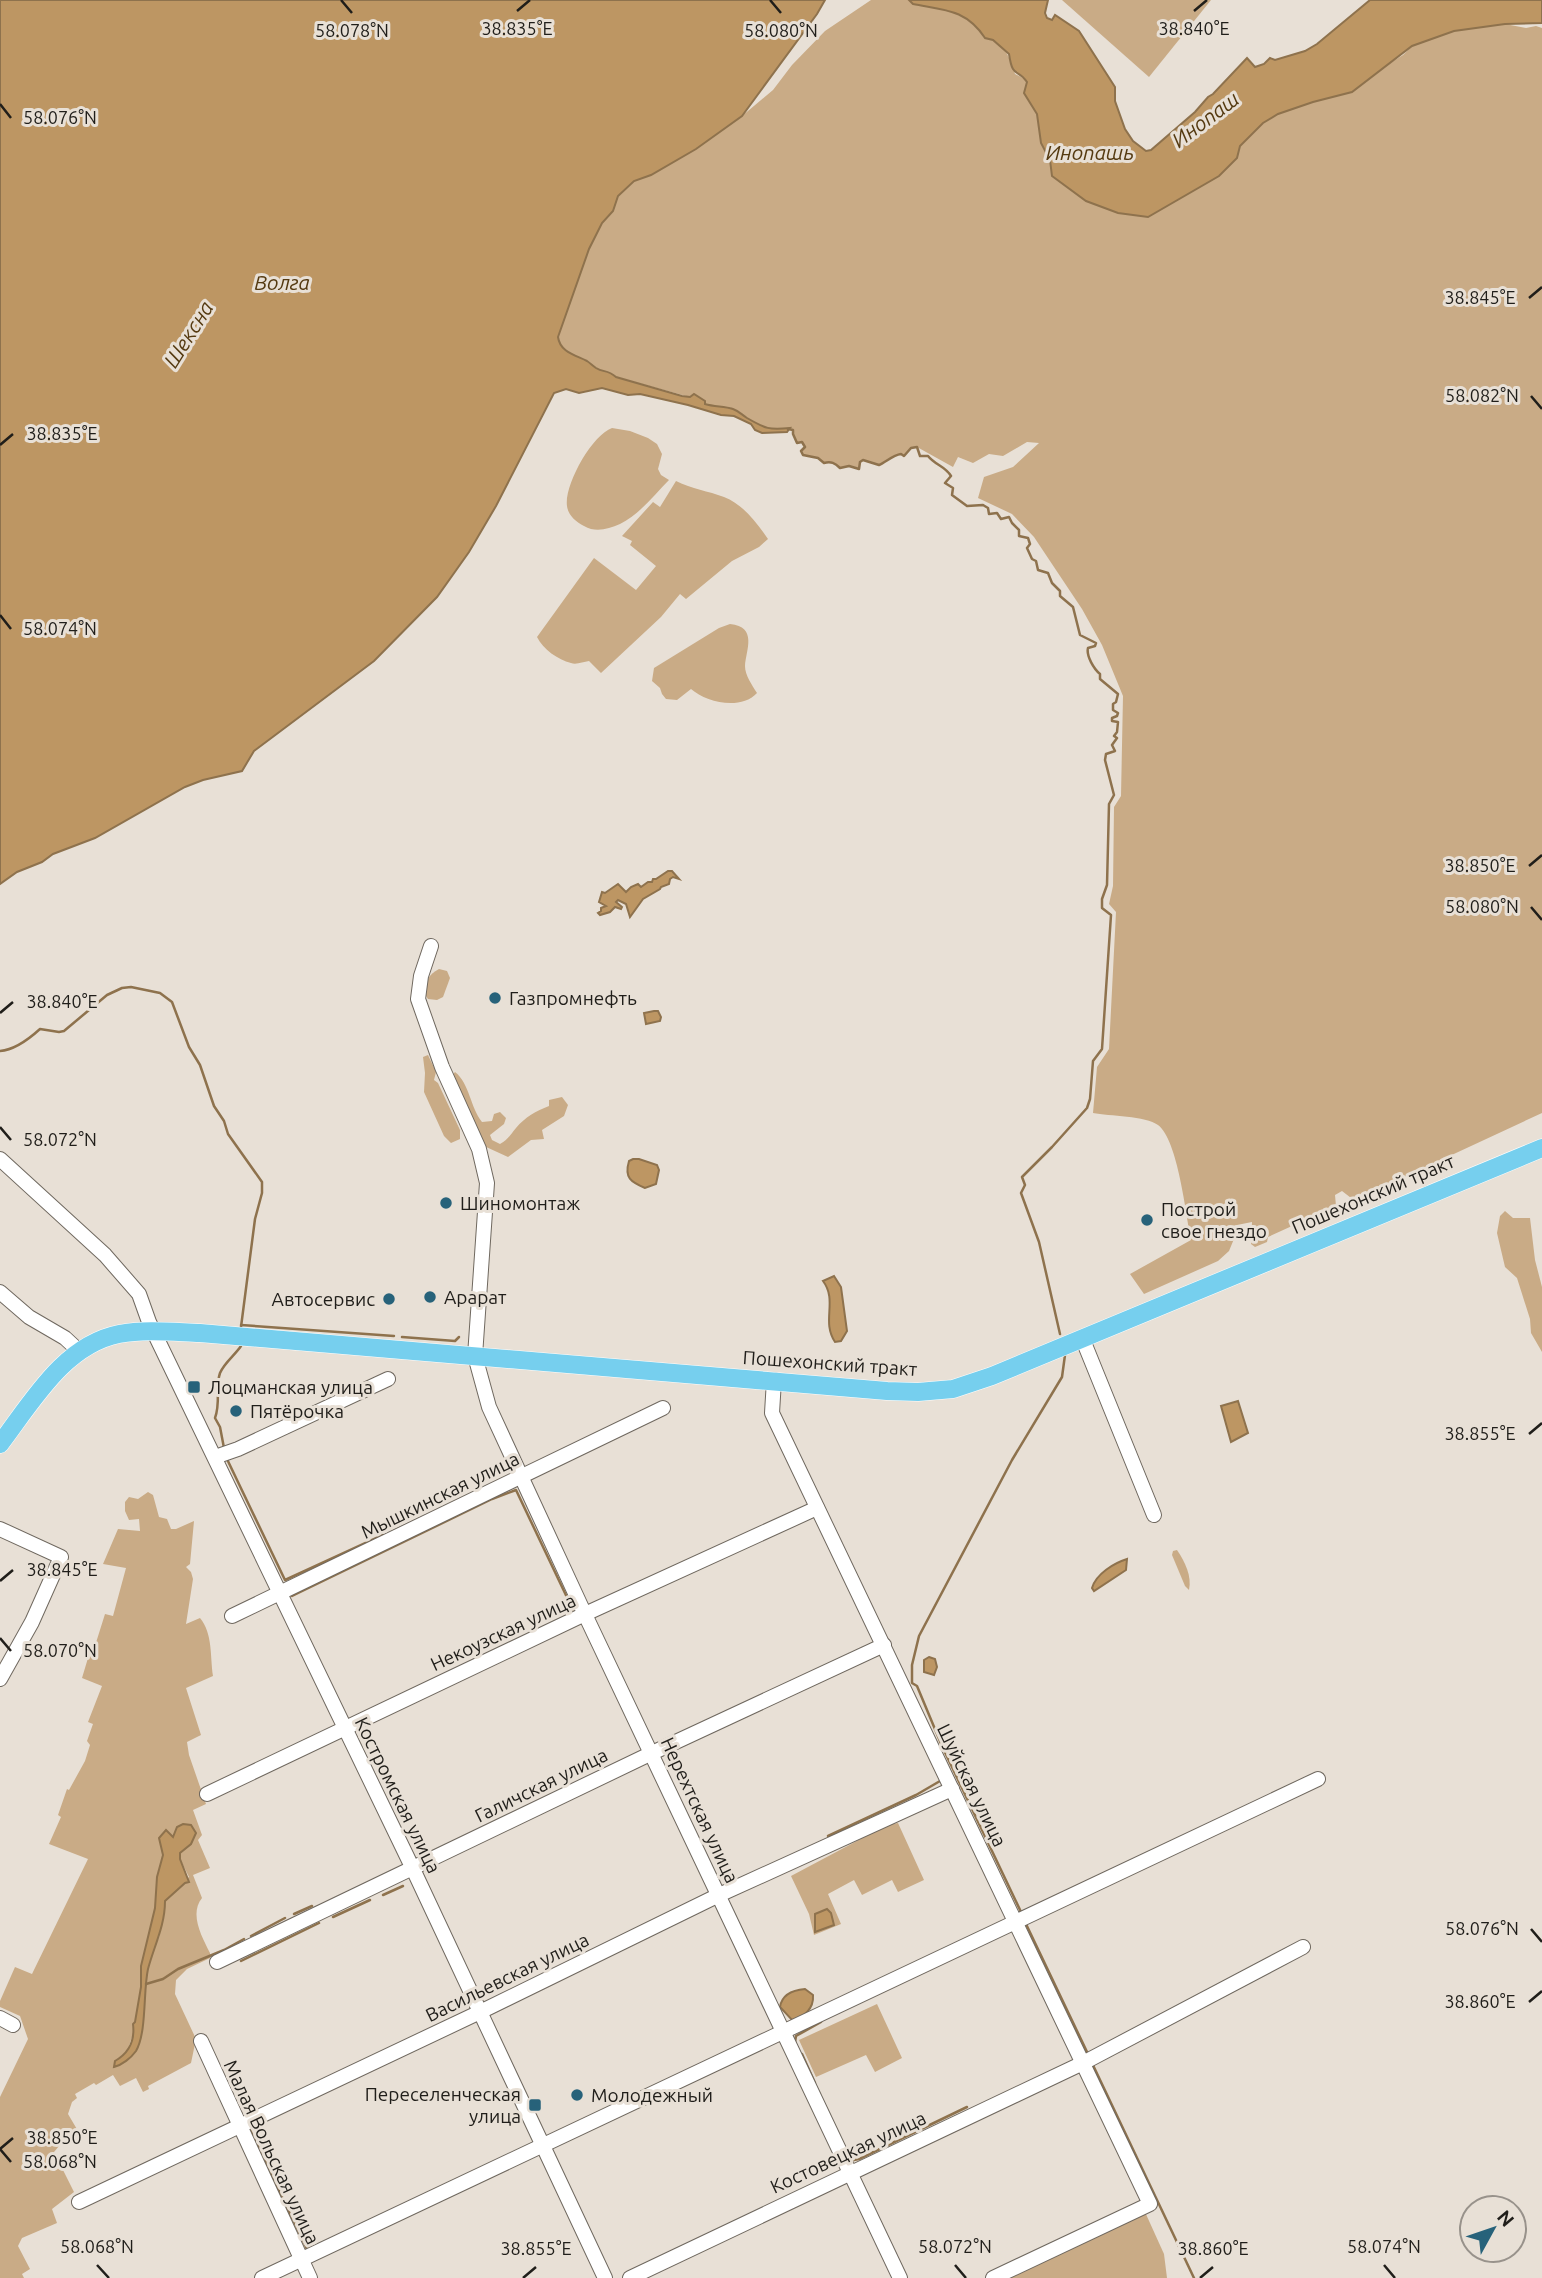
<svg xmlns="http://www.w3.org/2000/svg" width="1542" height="2278" font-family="Ubuntu,sans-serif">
	<rect width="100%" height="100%" fill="#e8e0d6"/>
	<g fill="#c9ab86" fill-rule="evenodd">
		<path d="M871,0H909L913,4C943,10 967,10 985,38C1004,42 1010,57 1015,74L1025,79L1027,82L1024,93L1037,114L1041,143L1050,160L1053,176L1148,217L1219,176L1237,158L1240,146L1263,123L1278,114L1313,102L1352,92L1379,70L1403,55L1412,46L1454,31L1505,24L1526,28L1536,26L1542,28V1113L1372,1192L1364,1201H1355L1342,1191L1335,1195L1336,1206L1268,1237L1267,1242L1255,1247L1251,1244L1252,1222L1232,1226L1236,1234L1229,1251L1218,1261L1144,1294L1130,1274L1191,1240C1186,1215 1178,1140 1158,1125C1146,1116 1109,1116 1093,1113L1097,1067L1109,1049L1116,912L1109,904L1113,886L1114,807L1121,796L1123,696L1102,645L1082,609L1034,537L1012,514L978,498L984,477L1013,467L1039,443L1027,442L1003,456L989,454L973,463L958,457L953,467L917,447L911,448L904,456L901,454C893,455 886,462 879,465L864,460L860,462L859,469L849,466L840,468C835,463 831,461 824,463L818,458L803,455L801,451L805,446L802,442L797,443L793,434V430L790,428L769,430L759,426L738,411L729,407L719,409L690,397L616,377C608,370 603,372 595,368C584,361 565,353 558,341L560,331L589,249L602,222L613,211L618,196L624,189L634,181L651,175L696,149L742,116L773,90L792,65L825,31Z"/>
		<polygon points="1062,0 1211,0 1149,77"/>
		<path d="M612,428L630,431L648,438L657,444L662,454L658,469L661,475L669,480C655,494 639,515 620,524C608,529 596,533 584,526C576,522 568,515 567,506C564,485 592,435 612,428Z"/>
		<path d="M676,481C692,489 708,491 724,497C744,505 756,522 768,539L759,547L732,561L686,599L680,594L661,617L601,673L589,661C583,662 576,665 571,663C558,660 543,649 537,637L594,558L636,590L656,566L630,545L632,541L622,536L653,502L660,507Z"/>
		<path d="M730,624C758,627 746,650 745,666C745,675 752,685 757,693C740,711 706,702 691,689L677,700L666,699L662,694L660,688L652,681L654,668L719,628Z"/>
		<path d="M439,969L447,971L450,978L443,997L437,1000L428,999L424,993C426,981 428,975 439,969Z"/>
		<polygon points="428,1055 436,1072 434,1080 438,1083 460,1130 460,1139 451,1143 444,1136 424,1092 425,1073 423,1057"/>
		<path d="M455,1072C470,1084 470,1107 482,1122L492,1121L494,1114L500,1112L506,1118L504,1124L490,1135L492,1140L500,1144C508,1140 510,1135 516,1128C525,1117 536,1111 549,1106V1100L562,1097L568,1105L564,1116L542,1130L544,1139L531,1140L508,1157L484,1146L451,1077Z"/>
		<polygon points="1505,1211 1513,1218 1530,1218 1535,1260 1542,1287 1542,1352 1531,1333 1530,1319 1517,1278 1505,1267 1497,1233 1500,1216"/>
		<path d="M148,1492L153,1495L159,1517L167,1519L171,1529H176L194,1521L190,1564L186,1567L191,1572L193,1579L186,1624L200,1618C213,1634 210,1656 213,1676L186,1688L201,1735L187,1742L189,1755L206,1804L193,1810L202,1835L198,1840L210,1868L193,1875L202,1898C189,1914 202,1937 210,1953V1958L187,1969L176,1980L175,1994L196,2039L191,2063L148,2086L149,2089L143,2092L136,2078L120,2086L113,2075L96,2085L94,2083L75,2094L77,2098L72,2102L68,2114L78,2131L64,2140L54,2152L74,2192L52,2209L57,2223L22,2238L18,2246L30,2269L22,2274L24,2278H0V2097L28,2039L20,2016L0,2007V2001L15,1967L32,1974L88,1859L49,1844L61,1817L58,1815L67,1789L69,1790L85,1761L90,1745L87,1741L93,1724L88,1722L102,1686L82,1678L91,1648L94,1649L105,1614L113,1616L126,1568L103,1564L118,1529L140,1531L139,1519L129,1520L125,1511V1502L129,1497L138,1499ZM170,1837L191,1844L180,1853V1859L189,1877L165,1901L159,1938L156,1943L147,1972L139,2043L115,2067V2061L127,2052L133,2034L141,1987V1966L155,1908L157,1877L163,1855L160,1843Z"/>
		<path d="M1177,1550C1185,1562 1192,1576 1189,1590L1185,1586L1172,1555L1173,1551Z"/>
		<polygon points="898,1823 924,1880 898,1892 892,1880 862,1895 854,1880 828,1894 841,1924 814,1935 809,1914 791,1876 887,1825"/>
		<polygon points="877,2004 902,2058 875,2072 866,2055 816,2077 799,2040"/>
		<polygon points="1145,2212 1164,2254 1167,2278 1008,2278"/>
	</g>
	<g fill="#bd9663" stroke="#8e724d" stroke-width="2">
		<path d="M0,0H825L817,14L742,116L696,149L651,175L634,181L618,196L613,211L602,223L589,249L558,337C560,352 575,355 587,361C590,363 593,366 596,368C604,373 607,369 616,377L682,396L690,397L694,394L705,401V404C715,407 724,406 733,409C739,411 742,415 747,418C766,429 769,430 790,428L787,432L762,433L755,430L751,424L734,416L721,415L688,405L640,394L628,395L602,388L579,393L566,389L554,393L496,506L469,552L437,597L374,661L254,751L242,771L203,780L185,787L95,838L53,854L42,862L17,872L0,884Z"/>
		<path d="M909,0H1048L1045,13L1047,18L1052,20L1055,15L1079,31L1115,87V101L1125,129L1133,141L1146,151L1151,150L1195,112L1208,97L1213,94L1247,58L1255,67L1264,64L1270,58L1275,60L1305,51L1317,44L1370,0H1542V23L1505,24L1454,31L1412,46L1352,92L1313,102L1278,114L1263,123L1240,146L1237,158L1219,176L1148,217L1118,213L1086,201L1052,176L1050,160L1041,143L1037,114L1024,93L1027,82C1017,67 1013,80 1009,54L993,40L985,38C966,9 944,10 913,4Z"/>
		<polygon points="668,871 672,871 679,879 673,877 670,879 669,884 661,887 660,889 643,899 630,917 626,904 618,900 616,902 622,907 621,909 615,907 610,912 600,915 598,913 601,911 601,908 606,906 599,902 602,892 605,893 618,884 626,892 631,887 638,884 641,887 648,882 652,882 653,879 656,879"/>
		<polygon points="654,1011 658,1011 661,1017 660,1021 646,1024 644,1013"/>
		<path d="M633,1159H639L657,1165L659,1170L656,1184L645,1188C631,1182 624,1178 629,1161Z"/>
		<path d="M834,1276L841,1287L847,1331L841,1341L835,1342C821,1321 838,1301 823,1281Z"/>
		<polygon points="1238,1401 1248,1433 1231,1442 1221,1406"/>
		<path d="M1127,1559L1126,1570L1094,1591L1092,1588C1096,1574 1114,1563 1127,1559Z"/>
		<polygon points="929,1657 935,1659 937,1667 934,1675 924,1672 924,1660"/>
		<path d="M183,1824L191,1825L196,1833L191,1844L180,1853V1859L189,1882L185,1883L165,1901C165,1926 154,1946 148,1969C143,1991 147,2032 136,2051C131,2058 122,2065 114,2067L115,2061C129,2053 135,2040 133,2024L135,2022L141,1987V1966L155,1908L157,1877L163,1855L159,1838L166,1830L173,1837L177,1827Z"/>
		<polygon points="827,1909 831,1913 834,1925 815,1932 815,1914"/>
		<path d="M805,1989L813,1995C814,2009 804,2017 792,2020L780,2007C782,1994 793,1990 805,1989Z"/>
	</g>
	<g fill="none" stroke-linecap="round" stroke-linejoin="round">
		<g stroke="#8e724d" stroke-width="2.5">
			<path d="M788,429L793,430V434L797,443L802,442L805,447L801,451L803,455L818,458L824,463C831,461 835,463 840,468L849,466L859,469L860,462L863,460L879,465C886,462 893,455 901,454L904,456L911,448L917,447L920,456H928C935,465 945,466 951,476L945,483L953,488L952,495L967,506L983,505L988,508L989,514L997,513L1001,519L1009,517L1012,523L1019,530V536L1028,538L1030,544L1027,548L1032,559L1036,561L1038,570L1048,573L1052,583L1060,591V596L1073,607L1080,635L1096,643L1095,646L1088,648C1086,656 1094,669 1100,674V679L1118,694L1116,702L1113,704V710L1118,713L1117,716L1112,718V721L1118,722L1117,732L1114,736L1117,738L1112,745L1115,751L1106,754L1105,760L1114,795L1109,804L1107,885L1102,899V908L1111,915L1102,1049L1093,1061L1090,1099L1087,1108L1052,1147L1022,1177L1025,1185L1021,1193L1039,1242L1060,1334"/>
			<path d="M0,1051C14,1050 29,1039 40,1029L59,1032L64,1031L107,995L122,988L131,987L160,993L172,1002L189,1047L200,1065L214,1106L224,1121L228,1134L262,1182V1193L255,1219L241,1327"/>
			<polyline points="241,1325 394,1336"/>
			<polyline points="402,1337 455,1341 459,1337"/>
			<path d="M224,1448L220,1427L215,1418C221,1402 215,1387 220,1373C224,1363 235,1355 241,1346"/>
			<polyline points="226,1457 285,1580 383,1535"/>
			<polyline points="292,1596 492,1499 516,1490 573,1610"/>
			<polyline points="828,1836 916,1795 940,1781"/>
			<polyline points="383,1895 403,1886"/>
			<polyline points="294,1914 312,1906"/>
			<polyline points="1022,1914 942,1746 917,1686 912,1683 912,1665 919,1636 1012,1460 1062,1377 1065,1355"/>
			<polyline points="333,1917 370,1900"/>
			<polyline points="1026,1924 1088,2054"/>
			<polyline points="251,1936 285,1918"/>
			<polyline points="241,1961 319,1923"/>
			<polyline points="146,1984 163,1979 178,1969 224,1950 244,1939"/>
			<polyline points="795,2042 796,2036 821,2022"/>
			<polyline points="802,2054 815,2083"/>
			<polyline points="1092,2063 1194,2278"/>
			<polyline points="249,2128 307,2249 309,2249"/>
			<polyline points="851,2159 854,2160 859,2159 967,2107"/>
		</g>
		<g stroke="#6f685f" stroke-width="16">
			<g id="minor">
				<polyline points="431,946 421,976 418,999 442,1067 479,1149 487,1183 475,1356 489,1407 581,1606 900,2278"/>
				<polyline points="0,1159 105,1255 139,1294 149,1322 413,1869 605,2278"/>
				<polyline points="0,1292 29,1317 65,1338 79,1351"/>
				<polyline points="1083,1340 1154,1515"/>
				<polyline points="774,1380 772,1413 1150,2204 993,2278"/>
				<polyline points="215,1457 238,1449 388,1379"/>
				<polyline points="0,1529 61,1557 32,1622 0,1679"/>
				<polyline points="232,1616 663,1408"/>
				<polyline points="207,1794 585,1614 817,1508"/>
				<polyline points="217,1962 652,1753 884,1645"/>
				<polyline points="0,2018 13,2025"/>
				<polyline points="201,2041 310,2278"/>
				<polyline points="79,2202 480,2012 719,1895 952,1789"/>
				<polyline points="262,2278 1318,1779"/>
				<polyline points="630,2278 1083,2063 1303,1947"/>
			</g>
		</g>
		<g stroke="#fff" stroke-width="19">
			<path id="major" d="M0,1444C32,1402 64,1345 119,1334C145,1329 173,1332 200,1333L887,1391L918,1392L953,1389L992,1376L1542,1148"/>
		</g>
		<use href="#minor" stroke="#fff" stroke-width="14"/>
		<use href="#major" stroke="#76cfee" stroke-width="18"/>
	</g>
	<path fill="none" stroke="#201e1a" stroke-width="2.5" d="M341,0L352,13M770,0L781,13M517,11L530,0M1194,11L1207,0M0,104L11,118M1529,298L1542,287M1531,396L1542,409M0,445L13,434M0,615L11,629M1529,866L1542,855M1531,907L1542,920M0,1013L13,1002M0,1127L11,1140M1529,1434L1542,1423M0,1581L13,1570M0,1638L11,1651M1531,1929L1542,1942M1529,2002L1542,1991M0,2149L13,2138M0,2149L11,2162M97,2265L109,2278M955,2265L966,2278M1384,2265L1395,2278M523,2278L536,2267M1200,2278L1213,2267"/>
	<g fill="#27627a" stroke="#e8e0d6" stroke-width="2.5">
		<circle cx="495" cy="998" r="7"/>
		<circle cx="446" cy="1203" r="7"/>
		<circle cx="1147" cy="1220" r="7"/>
		<circle cx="430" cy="1297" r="7"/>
		<circle cx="389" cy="1299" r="7"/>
		<rect x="187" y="1380" width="14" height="14" rx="3.5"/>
		<circle cx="236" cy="1411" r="7"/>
		<circle cx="577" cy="2095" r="7"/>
		<rect x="528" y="2098" width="14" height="14" rx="3.5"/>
	</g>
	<g text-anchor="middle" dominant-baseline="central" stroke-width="6" stroke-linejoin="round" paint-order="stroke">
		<g font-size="19" fill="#201e1a" stroke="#e8e0d6" text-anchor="start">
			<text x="509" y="998">Газпромнефть</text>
			<text x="460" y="1203">Шиномонтаж</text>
			<text x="1161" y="1209">Построй<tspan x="1161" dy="22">свое гнездо</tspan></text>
			<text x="444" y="1297">Арарат</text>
			<text x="375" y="1299" text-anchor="end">Автосервис</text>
			<text x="208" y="1387">Лоцманская улица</text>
			<text x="250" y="1411">Пятёрочка</text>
			<text x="521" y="2094" text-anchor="end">Переселенческая<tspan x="521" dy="22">улица</tspan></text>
			<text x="591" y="2095">Молодежный</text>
		</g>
		<g font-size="19" fill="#201e1a" stroke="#e8e0d6">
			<text transform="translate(1373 1194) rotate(-23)">Пошехонский тракт</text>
			<text transform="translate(830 1363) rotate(4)">Пошехонский тракт</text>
			<text transform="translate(440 1495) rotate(-26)">Мышкинская улица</text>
			<text transform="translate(503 1632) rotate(-25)">Некоузская улица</text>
			<text transform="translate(541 1785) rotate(-26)">Галичская улица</text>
			<text transform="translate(972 1785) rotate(64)">Шуйская улица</text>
			<text transform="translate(398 1795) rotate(64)">Костромская улица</text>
			<text transform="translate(700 1810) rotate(65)">Нерехтская улица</text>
			<text transform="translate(507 1977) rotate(-26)">Васильевская улица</text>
			<text transform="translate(272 2152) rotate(65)">Малая Вольская улица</text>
			<text transform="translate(848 2152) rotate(-25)">Костовецкая улица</text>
		</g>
		<g font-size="21" font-style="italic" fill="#553a11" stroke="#e8e0d6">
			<text transform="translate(1205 119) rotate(-37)">Инопаш</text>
			<text x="1090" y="152">Инопашь</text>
			<text x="282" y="282">Волга</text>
			<text transform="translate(188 334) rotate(-58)">Шексна</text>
		</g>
	</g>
	<g font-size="18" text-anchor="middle" fill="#201e1a" stroke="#e8e0d6" stroke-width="6" stroke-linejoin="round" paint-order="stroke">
		<text x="1194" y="35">38.840°E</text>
		<text x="517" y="35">38.835°E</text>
		<text x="352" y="37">58.078°N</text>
		<text x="781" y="37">58.080°N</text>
		<text x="60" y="124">58.076°N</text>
		<text x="1480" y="304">38.845°E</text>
		<text x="1482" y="402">58.082°N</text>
		<text x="62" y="440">38.835°E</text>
		<text x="60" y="635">58.074°N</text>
		<text x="1480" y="872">38.850°E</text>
		<text x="1482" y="913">58.080°N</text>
		<text x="62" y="1008">38.840°E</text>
		<text x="60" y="1146">58.072°N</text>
		<text x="1480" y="1440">38.855°E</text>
		<text x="62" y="1576">38.845°E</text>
		<text x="60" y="1657">58.070°N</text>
		<text x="1482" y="1935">58.076°N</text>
		<text x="1480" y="2008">38.860°E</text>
		<text x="62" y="2144">38.850°E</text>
		<text x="60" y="2168">58.068°N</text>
		<text x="97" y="2253">58.068°N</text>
		<text x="955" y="2253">58.072°N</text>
		<text x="1384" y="2253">58.074°N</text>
		<text x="536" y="2255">38.855°E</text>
		<text x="1213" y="2255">38.860°E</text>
	</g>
	<g transform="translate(1493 2229) rotate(50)"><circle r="33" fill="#e8e0d6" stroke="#98928b" stroke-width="2"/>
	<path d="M0-5L12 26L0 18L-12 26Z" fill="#27627a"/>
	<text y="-10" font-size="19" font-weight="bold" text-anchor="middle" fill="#201e1a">N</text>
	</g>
</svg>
